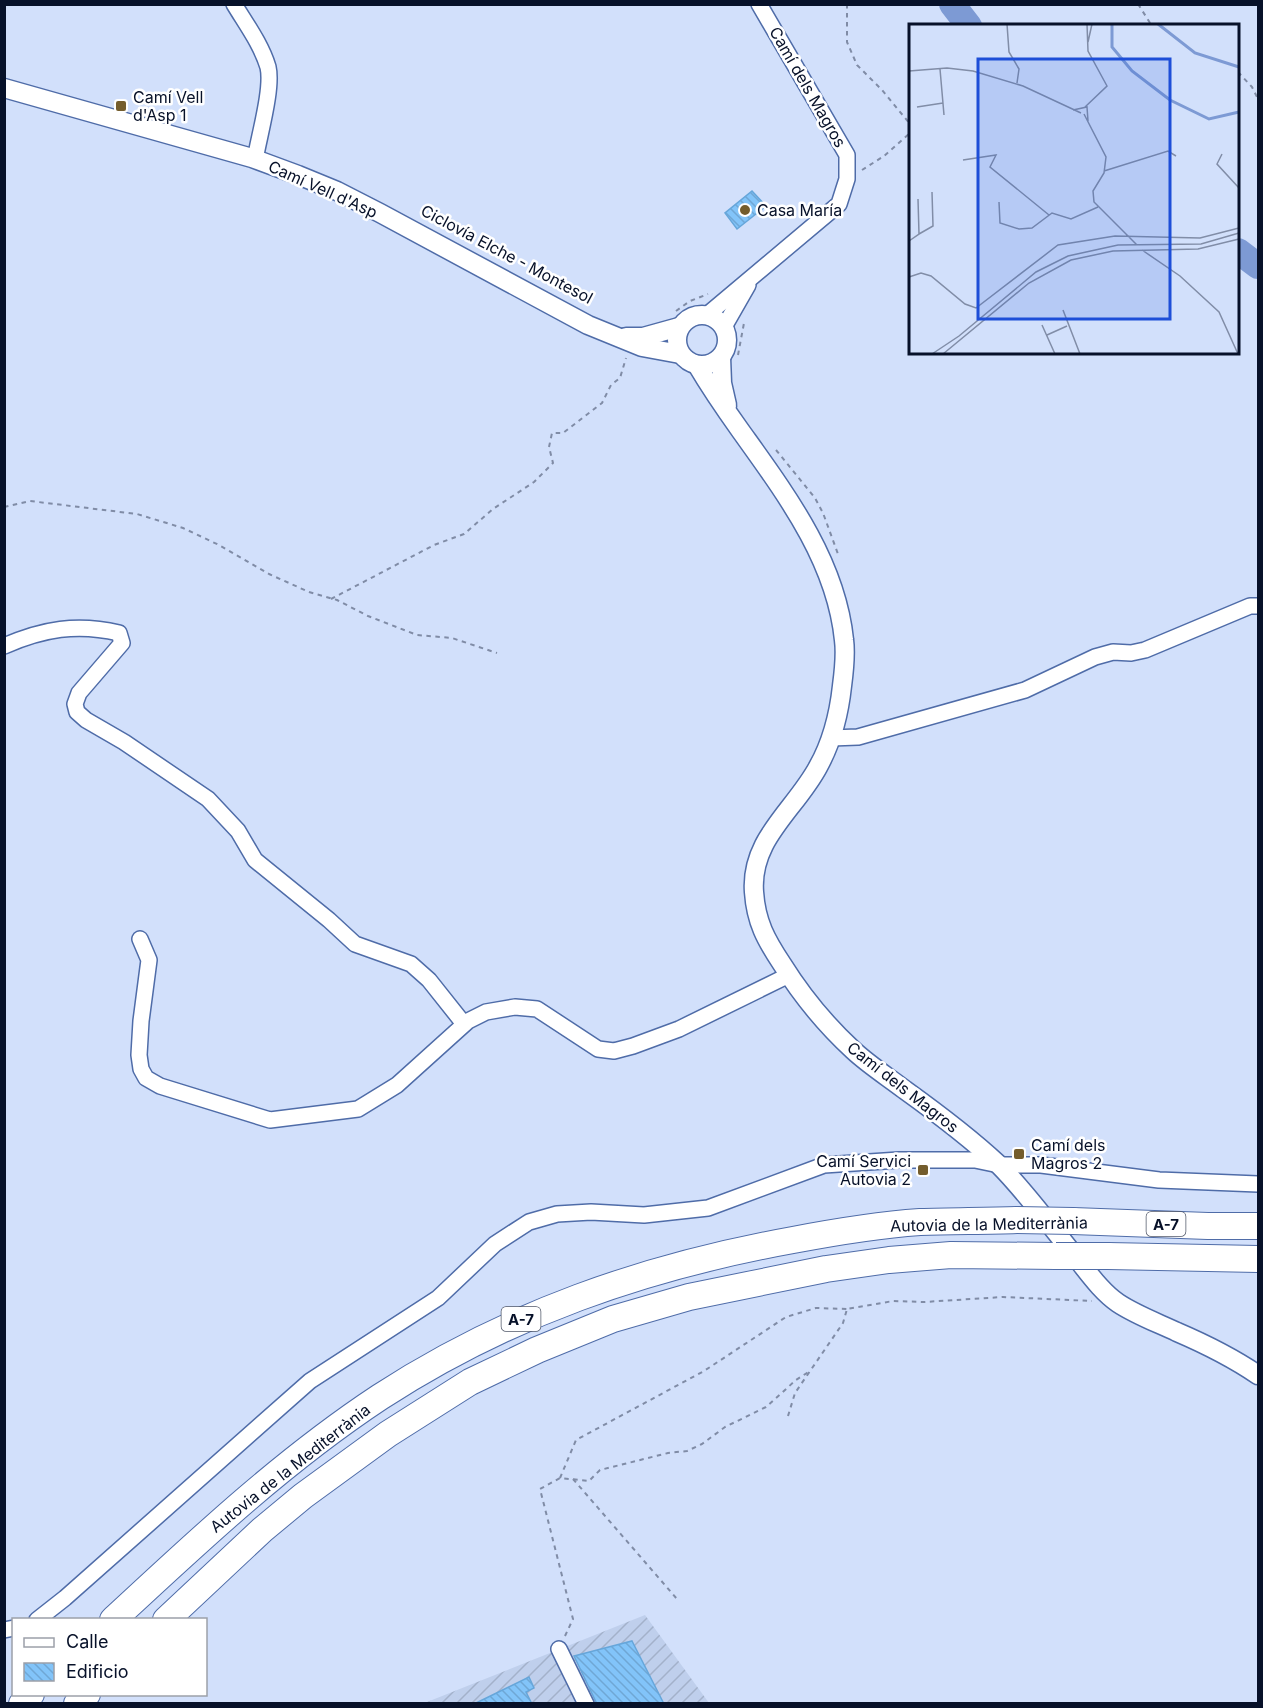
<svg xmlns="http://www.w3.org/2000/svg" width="1263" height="1708" font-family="Inter,sans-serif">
	<defs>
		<pattern id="industrial-furrows" width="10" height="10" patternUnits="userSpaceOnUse" patternTransform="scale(1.5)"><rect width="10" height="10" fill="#bfcfec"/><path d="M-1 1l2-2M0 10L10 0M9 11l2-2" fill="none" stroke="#a3b1ca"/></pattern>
		<pattern id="building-back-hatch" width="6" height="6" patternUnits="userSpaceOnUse" patternTransform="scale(1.5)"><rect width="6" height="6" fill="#82c4f9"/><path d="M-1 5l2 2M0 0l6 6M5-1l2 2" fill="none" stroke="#6fa7d5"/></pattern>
	</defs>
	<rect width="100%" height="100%" fill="#d2e0fb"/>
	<polygon fill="url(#industrial-furrows)" points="645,1615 709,1703 422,1704"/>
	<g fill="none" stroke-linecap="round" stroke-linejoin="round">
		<g stroke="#7d9ad4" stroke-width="26">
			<polyline points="952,4 969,26"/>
			<polyline points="1238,251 1258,266"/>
		</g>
	</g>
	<g fill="url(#building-back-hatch)" stroke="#66a6da" stroke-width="1.5">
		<polygon points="752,191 766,206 737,229 725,213"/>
		<polygon points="632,1641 664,1704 597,1704 574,1656"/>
		<polygon points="529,1677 534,1688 526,1692 532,1704 474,1704"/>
	</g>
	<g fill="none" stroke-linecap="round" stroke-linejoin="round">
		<g stroke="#4f6ca8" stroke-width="18">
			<g id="minor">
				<path d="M234,4C246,24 261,44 268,67C273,88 259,136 255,160"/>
				<polyline points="707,315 839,204 847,179 847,155 759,4"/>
				<polyline points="724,327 748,285"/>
				<path d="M4,646C43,629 77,623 119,633L122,643L79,693L75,704L77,712L86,720L124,742L208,799L238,831L255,860L329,920L355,944L411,964L429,980L464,1024"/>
				<polyline points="831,738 858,737 1025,690 1095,657 1113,652 1131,653 1145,650 1250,606 1258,606"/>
				<polyline points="140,939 149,960 141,1021 139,1055 141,1069 146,1078 160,1086 270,1120 358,1109 397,1085 468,1021 486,1012 515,1007 537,1009 598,1049 614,1051 633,1046 679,1029 789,975"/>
				<polyline points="37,1620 65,1598 310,1381 438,1298 495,1244 529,1222 557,1214 591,1212 644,1215 708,1208 824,1165 899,1160 975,1160 999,1165 1041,1165 1159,1180 1258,1184"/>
				<polyline points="4,1630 14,1628"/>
				<polyline points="559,1649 586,1704"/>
			</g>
		</g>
		<g stroke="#4f6ca8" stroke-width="21">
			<g id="tertiary">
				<polyline points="4,88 252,158 298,175 337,191 380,213 588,325 642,347 680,354"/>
				<circle cx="702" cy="340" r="25"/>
				<polyline points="626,337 643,337 679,327"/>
				<polyline points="721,357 722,383 727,405"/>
				<path d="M697,365C710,387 725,409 740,430C785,493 836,560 844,640C846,655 844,671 842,686C839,714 832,742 818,767C795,810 750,839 754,892C756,922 766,940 782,964C802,996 826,1025 853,1050C869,1065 888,1077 905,1090C937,1113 969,1137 998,1164C1027,1193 1052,1228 1078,1260C1090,1275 1102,1292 1118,1303C1136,1315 1158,1323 1177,1332C1205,1344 1233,1358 1258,1375"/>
			</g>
		</g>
		<g stroke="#4f6ca8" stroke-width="28">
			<g id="motorway">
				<polyline points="1073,1221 1208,1226 1258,1226"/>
				<polyline points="1108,1256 1258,1259"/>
				<path d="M113,1620C198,1541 283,1461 380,1397C508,1314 644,1267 793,1240C835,1232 878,1225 920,1222C952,1221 985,1221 1017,1220"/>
				<polyline points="166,1620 262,1530 303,1496 388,1434 470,1382 537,1350 613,1319 689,1297 826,1269 889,1260 951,1255 1056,1256"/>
				<polyline points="22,1704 31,1694"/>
				<polyline points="77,1704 87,1694"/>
			</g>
		</g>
		<g stroke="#808ca6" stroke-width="2" stroke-dasharray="4.5 4.5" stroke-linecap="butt">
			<polyline points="847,4 847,42 857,65 882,90 910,124"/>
			<polyline points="1138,4 1152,26"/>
			<polyline points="1238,72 1252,87 1258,99"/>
			<polyline points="862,170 884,156 910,133"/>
			<polyline points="676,311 690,301 708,294"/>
			<polyline points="738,355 744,323"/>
			<polyline points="776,450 815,498 823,513 838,554"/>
			<polyline points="4,507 30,501 137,514 183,528 219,545 269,574 309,592 337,600 368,616 417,635 452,638 497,653"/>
			<polyline points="331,599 434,545 464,534 493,509 534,482 553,463 549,447 552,433 563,433 602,403 611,385 620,378 626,358"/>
			<polyline points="788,1416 795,1393 843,1323 847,1309 893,1301 924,1302 1003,1297 1092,1301"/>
			<polyline points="560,1478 576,1440 704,1371 786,1317 816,1308 847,1309"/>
			<polyline points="573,1479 677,1599"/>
			<polyline points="565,1636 573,1619 540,1489 560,1478 589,1481 600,1470 668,1453 687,1451 702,1444 725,1427 766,1407 796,1380 810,1371"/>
		</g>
		<use href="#minor" stroke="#fff" stroke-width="15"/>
		<use href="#tertiary" stroke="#fff" stroke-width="18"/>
		<use href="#motorway" stroke="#fff" stroke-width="26"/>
		<g stroke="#4f6ca8" stroke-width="28" stroke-linecap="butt">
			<g id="motorway-bridge">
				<polyline points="1017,1220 1073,1221"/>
				<polyline points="1056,1256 1108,1256"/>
			</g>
		</g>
		<use href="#motorway-bridge" stroke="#fff" stroke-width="26"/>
	</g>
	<g fill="#745d2d" stroke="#fff" stroke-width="2">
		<rect x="115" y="100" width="12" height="12" rx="3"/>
		<circle cx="745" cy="210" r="6"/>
		<rect x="1013" y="1148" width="12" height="12" rx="3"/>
		<rect x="917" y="1164" width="12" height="12" rx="3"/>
	</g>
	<g text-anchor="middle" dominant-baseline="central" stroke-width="5" stroke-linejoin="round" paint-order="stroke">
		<g fill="#fff" stroke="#515869" stroke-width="1.5">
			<rect x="1146.5" y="1212" width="39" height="24" rx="4.5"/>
			<rect x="501.5" y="1307" width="39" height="24" rx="4.5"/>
		</g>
		<g font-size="15" font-weight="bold" fill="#071129">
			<text x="1166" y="1224">A-7</text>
			<text x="521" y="1319">A-7</text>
		</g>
		<g font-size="16" fill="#071129" stroke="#fff">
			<text transform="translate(808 87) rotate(60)">Camí dels Magros</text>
			<text transform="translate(323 189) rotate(24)">Camí Vell d'Asp</text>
			<text transform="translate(507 254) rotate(28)">Ciclovía Elche - Montesol</text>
			<text transform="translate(903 1087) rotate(38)">Camí dels Magros</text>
			<text transform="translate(989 1224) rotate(-1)">Autovia de la Mediterrània</text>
			<text transform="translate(290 1468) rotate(-38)">Autovia de la Mediterrània</text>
		</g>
		<g font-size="16" fill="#071129" stroke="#fff" text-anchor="start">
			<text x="133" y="97">Camí Vell<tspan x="133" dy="18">d'Asp 1</tspan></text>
			<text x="757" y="210">Casa María</text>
			<text x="1031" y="1145">Camí dels<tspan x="1031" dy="18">Magros 2</tspan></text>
			<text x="911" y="1161" text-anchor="end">Camí Servici<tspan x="911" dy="18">Autovia 2</tspan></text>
		</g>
	</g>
	<g transform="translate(909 24)">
		<rect width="330" height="330" fill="#d2e0fb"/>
		<path fill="none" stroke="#7d9ad4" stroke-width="3" d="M203,0V23L223,47L261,76L300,95L330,88M249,0L286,29L330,43"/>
		<path fill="none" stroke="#818da7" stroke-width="1.5" d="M98,0L100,28L110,45L108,59M179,18L183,0M31,45L35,91M0,47L38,44L64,47L114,62L172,89M8,83L34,79M176,83L198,62L179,27L178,0M164,86L178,83L179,97M175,90L197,133L195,149L184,167L185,178L228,221M313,130L308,140L330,164M54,136L87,131L81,143L140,191M195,147L259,127L267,132M90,178L91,199L110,205L123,204L143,189L162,195L189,183M10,210L24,202L23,168M0,217L10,210L9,175M233,226L271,252L310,288L329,330M0,253L12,249L22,252L56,280L67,284L149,221L206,212L291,214L330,204M154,286L171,330M133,301L146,330M138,311L158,302M23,330L50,312L127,248L159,232L209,221L292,220L330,209M34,330L120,259L162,236L204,227L289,225L330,215"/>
		<path fill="#1d4ed8" fill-opacity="0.15" stroke="#1d4ed8" stroke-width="3" d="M69,35H261V295H69Z"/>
		<rect width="330" height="330" fill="none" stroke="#071129" stroke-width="3"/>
	</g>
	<rect width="1263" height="1708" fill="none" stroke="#071129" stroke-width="12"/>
	<rect x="12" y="1618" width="195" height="78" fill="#ffffff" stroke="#9ca0a9" stroke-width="1.5"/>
	<rect x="24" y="1638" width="30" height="9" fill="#ffffff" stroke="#9ca0a9" stroke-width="1.5"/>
	<text x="66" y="1648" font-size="18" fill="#071129">Calle</text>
	<rect x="24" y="1663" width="30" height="18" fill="url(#building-back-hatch)" stroke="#9ca0a9" stroke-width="1.5"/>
	<text x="66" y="1678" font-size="18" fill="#071129">Edificio</text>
</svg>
